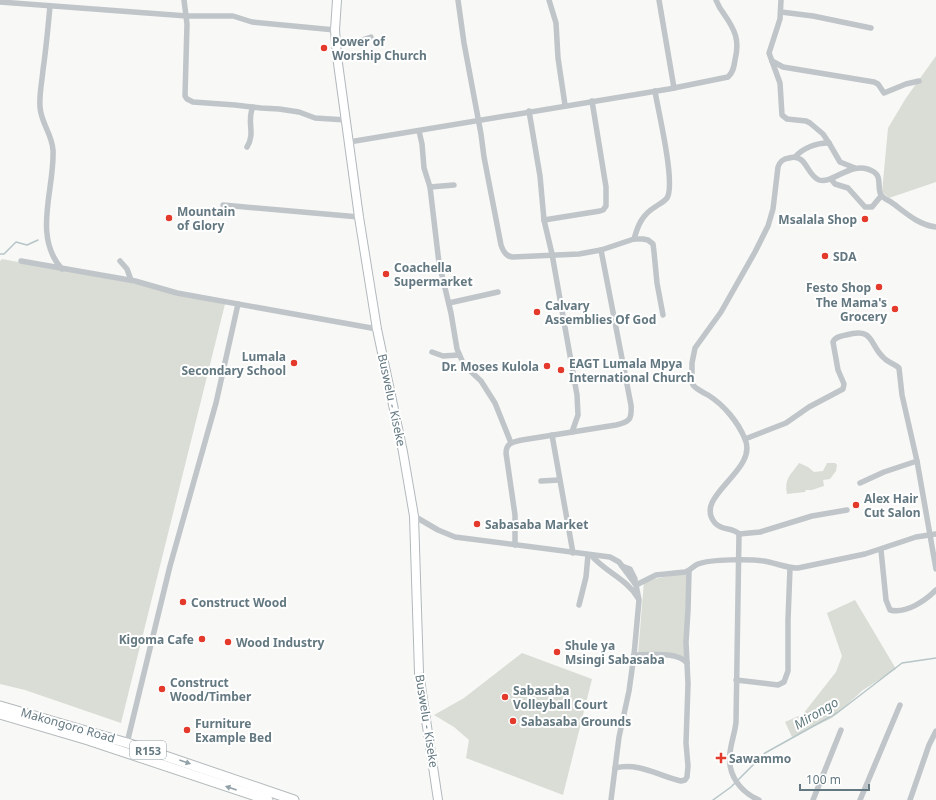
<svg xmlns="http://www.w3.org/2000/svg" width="936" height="800" font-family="'Noto Sans',sans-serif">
	<rect width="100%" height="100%" fill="#f8f8f6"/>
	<g fill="#d9ddd5">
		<polygon points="936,56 936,182 889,198 882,192 888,128 906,98"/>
		<polygon points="2,259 132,283 225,304 121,723 25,690 0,684 0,261"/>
		<path d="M799,463L808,467L814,472L823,471L827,463H835L837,465L836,471L830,479L823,480L824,486L812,490H806L805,492L787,494C784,478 791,475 799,463Z"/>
		<polygon points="689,572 685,657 638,655 644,581"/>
		<polygon points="855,600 896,669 863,690 832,718 792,737 785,722 803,714 836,672 842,656 827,613"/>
		<polygon points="522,653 592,679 563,795 466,758 469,740 454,727 434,715 464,698"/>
	</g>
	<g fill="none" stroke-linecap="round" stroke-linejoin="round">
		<g stroke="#b6c5c7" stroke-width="1.5">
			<polyline points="0,254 4,254 16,242 27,245 38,240"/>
			<polyline points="713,800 731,787 765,753 837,713 902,663 936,658"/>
		</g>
		<g stroke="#b1b9bd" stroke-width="10">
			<polyline id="secondary" points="337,0 335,30 337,56 359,217 377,329 403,452 414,516 419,673 438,800"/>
		</g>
		<g stroke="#b3b9bc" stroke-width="11">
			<g id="primary">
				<polyline points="0,706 127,743 294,800"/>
				<polyline points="0,714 88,740 268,800"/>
			</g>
		</g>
		<g stroke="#bfc5c8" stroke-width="5.5">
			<polyline points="184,0 187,24 185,96 187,99 193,102 235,105 261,108 279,109 299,112 315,118 346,120"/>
			<path d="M458,0L464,43L481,134L484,157L501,245C503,251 506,257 513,257L579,254L601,250L634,239H643L648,240L653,244L654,252L657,283L663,315"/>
			<polyline points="549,0 556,23 558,58 565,105"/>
			<polyline points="659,0 674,88"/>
			<polyline points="781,0 780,19 769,53 780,83 782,115 787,119 806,121 810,123 823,134 829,143 840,162 855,168"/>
			<polyline points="0,2 187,16 233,16 252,22 335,30"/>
			<path d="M50,6C48,28 46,49 43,70C42,82 39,95 40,107C41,123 52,134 53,150C55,188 32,236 62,269"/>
			<polyline points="781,12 813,16 871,28"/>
			<polyline points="336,42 356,42 371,37"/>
			<polyline points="772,61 783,67 874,82 878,84 884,93 906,84 919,81"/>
			<polyline points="529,111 540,176 544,220 552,254 577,395 578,415 572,432"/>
			<polyline points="419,131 422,144 424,168 430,187 439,263 451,313 457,349 464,365 481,381 495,403 511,443"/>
			<path d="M349,142L669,89L728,77C733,73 734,67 735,60C740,40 735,30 724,14C720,9 718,5 716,0"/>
			<path d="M247,147C256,133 246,121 253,107"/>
			<path d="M795,157C803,148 818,142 829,143"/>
			<polyline points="831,179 835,184 848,188 865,207 872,207 881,196"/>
			<polyline points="430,187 454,185"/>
			<polyline points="223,205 359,217"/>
			<polyline points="544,220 600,211 603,210 606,206 606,187 592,101"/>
			<path d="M634,239C638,225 642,215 655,207C659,204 664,202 667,198C676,183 658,111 655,91"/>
			<polyline points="21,261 135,281 177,293 377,329"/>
			<polyline points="120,261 127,269 131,280"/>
			<polyline points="449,303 498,292"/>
			<polyline points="432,352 443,356 459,355"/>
			<polyline points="552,435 573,553"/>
			<path d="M745,439L786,423L809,407L843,389L844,384L838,370L833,342C835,337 841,336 846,335C876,327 868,345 885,359C889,363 895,364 899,368L902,395L917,461L936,569"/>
			<polyline points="541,481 559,480"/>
			<polyline points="860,483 884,472 917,461"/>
			<polyline points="414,516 438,530 455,537 610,557 619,562 636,585 639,600 634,655 629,691 619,737 611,800"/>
			<polyline points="739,534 760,532 812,516 847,510"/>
			<path d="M515,545V515L506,453C506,443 513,442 522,440L616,425C630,422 632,419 631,405L601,250"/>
			<path d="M881,550L886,600L890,610C906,614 925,601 936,590"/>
			<path d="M591,555C605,572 627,579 638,598"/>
			<polyline points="622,566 630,569 635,579 635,583"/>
			<path d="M636,585L656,575L685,572C690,571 693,566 698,564C711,559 750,559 764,561C776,563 786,568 798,568L865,554L916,537L936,534"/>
			<polyline points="579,605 586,577 588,555"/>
			<path d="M634,655C649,655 678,651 687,663"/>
			<polyline points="736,680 778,685 784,682 788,671 788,620 790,568"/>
			<polyline points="127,743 170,566 216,403 238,304"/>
			<path d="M615,768C639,762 659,776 681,781L685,780L687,777L688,766L686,743L688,684L686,642L688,610L689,571"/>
			<path d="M759,800C740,792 727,774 730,753C731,742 735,733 736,722L739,534C733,527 722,531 715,523C692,496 759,471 745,439C738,422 724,405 708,395C703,392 697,390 693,385L692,382V363L695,348L721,312L755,252L768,226L773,209L778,167C780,161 783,159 789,158C807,153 806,175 819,180C833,185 852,158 874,172C882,177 877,188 881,195C883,198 887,200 891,202C905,212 918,225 936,227"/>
			<polyline points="813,800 841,730"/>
			<polyline points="860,800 900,705"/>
			<polyline points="910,800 929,745 936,731"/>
		</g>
		<use href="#secondary" stroke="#fff" stroke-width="8"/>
		<use href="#primary" stroke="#fff" stroke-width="9"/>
	</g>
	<defs><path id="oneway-solid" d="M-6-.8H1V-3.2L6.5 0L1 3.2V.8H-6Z"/></defs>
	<g fill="#92a0a7">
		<use href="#oneway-solid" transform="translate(185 762) rotate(19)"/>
		<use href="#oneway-solid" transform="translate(231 788) rotate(-161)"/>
	</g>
	<g fill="#e33a2b" stroke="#fff" stroke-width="1.5">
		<circle cx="324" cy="48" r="4"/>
		<circle cx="169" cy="218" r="4"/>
		<circle cx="865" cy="219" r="4"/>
		<circle cx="825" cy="256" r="4"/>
		<circle cx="386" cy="274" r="4"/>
		<circle cx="879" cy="287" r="4"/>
		<circle cx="895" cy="309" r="4"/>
		<circle cx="537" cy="312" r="4"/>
		<circle cx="294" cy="363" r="4"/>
		<circle cx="547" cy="366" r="4"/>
		<circle cx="561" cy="370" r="4"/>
		<circle cx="856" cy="505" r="4"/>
		<circle cx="477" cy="524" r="4"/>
		<circle cx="183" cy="602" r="4"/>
		<circle cx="202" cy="639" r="4"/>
		<circle cx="228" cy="642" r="4"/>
		<circle cx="557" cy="652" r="4"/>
		<circle cx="162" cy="689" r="4"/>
		<circle cx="505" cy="697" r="4"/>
		<circle cx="513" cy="721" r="4"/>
		<circle cx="187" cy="730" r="4"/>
		<path d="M719 752h4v4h4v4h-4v4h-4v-4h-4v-4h4z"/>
	</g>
	<g text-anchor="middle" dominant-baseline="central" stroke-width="4" stroke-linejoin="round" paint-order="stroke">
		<rect fill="#fff" stroke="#92a0a7" stroke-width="1" x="130" y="741" width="36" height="18" rx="3"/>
		<g font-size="11" font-weight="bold" fill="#637881">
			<text x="148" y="750">R153</text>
		</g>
		<g font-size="12" font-weight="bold" fill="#637881" stroke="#fff" text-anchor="start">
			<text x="332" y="41">Power of<tspan x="332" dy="14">Worship Church</tspan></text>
			<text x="177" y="211">Mountain<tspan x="177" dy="14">of Glory</tspan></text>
			<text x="857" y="219" text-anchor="end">Msalala Shop</text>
			<text x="833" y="256">SDA</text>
			<text x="394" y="267">Coachella<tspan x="394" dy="14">Supermarket</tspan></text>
			<text x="871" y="287" text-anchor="end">Festo Shop</text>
			<text x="887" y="302" text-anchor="end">The Mama's<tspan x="887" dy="14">Grocery</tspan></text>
			<text x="545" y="305">Calvary<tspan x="545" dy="14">Assemblies Of God</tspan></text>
			<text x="286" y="356" text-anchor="end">Lumala<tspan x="286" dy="14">Secondary School</tspan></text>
			<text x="569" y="363">EAGT Lumala Mpya<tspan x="569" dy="14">International Church</tspan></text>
			<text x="539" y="366" text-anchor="end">Dr. Moses Kulola</text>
			<text x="864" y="498">Alex Hair<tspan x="864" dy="14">Cut Salon</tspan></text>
			<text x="485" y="524">Sabasaba Market</text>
			<text x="191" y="602">Construct Wood</text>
			<text x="194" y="639" text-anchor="end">Kigoma Cafe</text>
			<text x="236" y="642">Wood Industry</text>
			<text x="565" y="645">Shule ya<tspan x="565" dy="14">Msingi Sabasaba</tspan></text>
			<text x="170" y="682">Construct<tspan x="170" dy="14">Wood/Timber</tspan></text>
			<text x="513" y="690">Sabasaba<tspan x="513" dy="14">Volleyball Court</tspan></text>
			<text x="521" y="721">Sabasaba Grounds</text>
			<text x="195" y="723">Furniture<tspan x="195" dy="14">Example Bed</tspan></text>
			<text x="729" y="758">Sawammo</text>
		</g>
		<g font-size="12" fill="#637881" stroke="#fff">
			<text transform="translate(392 400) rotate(78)">Buswelu - Kiseke</text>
			<text transform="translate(427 721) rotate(81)">Buswelu - Kiseke</text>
			<text transform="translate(68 725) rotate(16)">Makongoro Road</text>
		</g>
		<g font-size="13" font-style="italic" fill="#5e777b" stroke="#fff">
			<text transform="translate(816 713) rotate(-31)">Mirongo</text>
		</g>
	</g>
	<path d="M800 784v6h69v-6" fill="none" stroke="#637881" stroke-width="2"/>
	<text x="806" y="784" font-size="12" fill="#637881" stroke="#ffffff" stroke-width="3" paint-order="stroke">100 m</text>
</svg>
